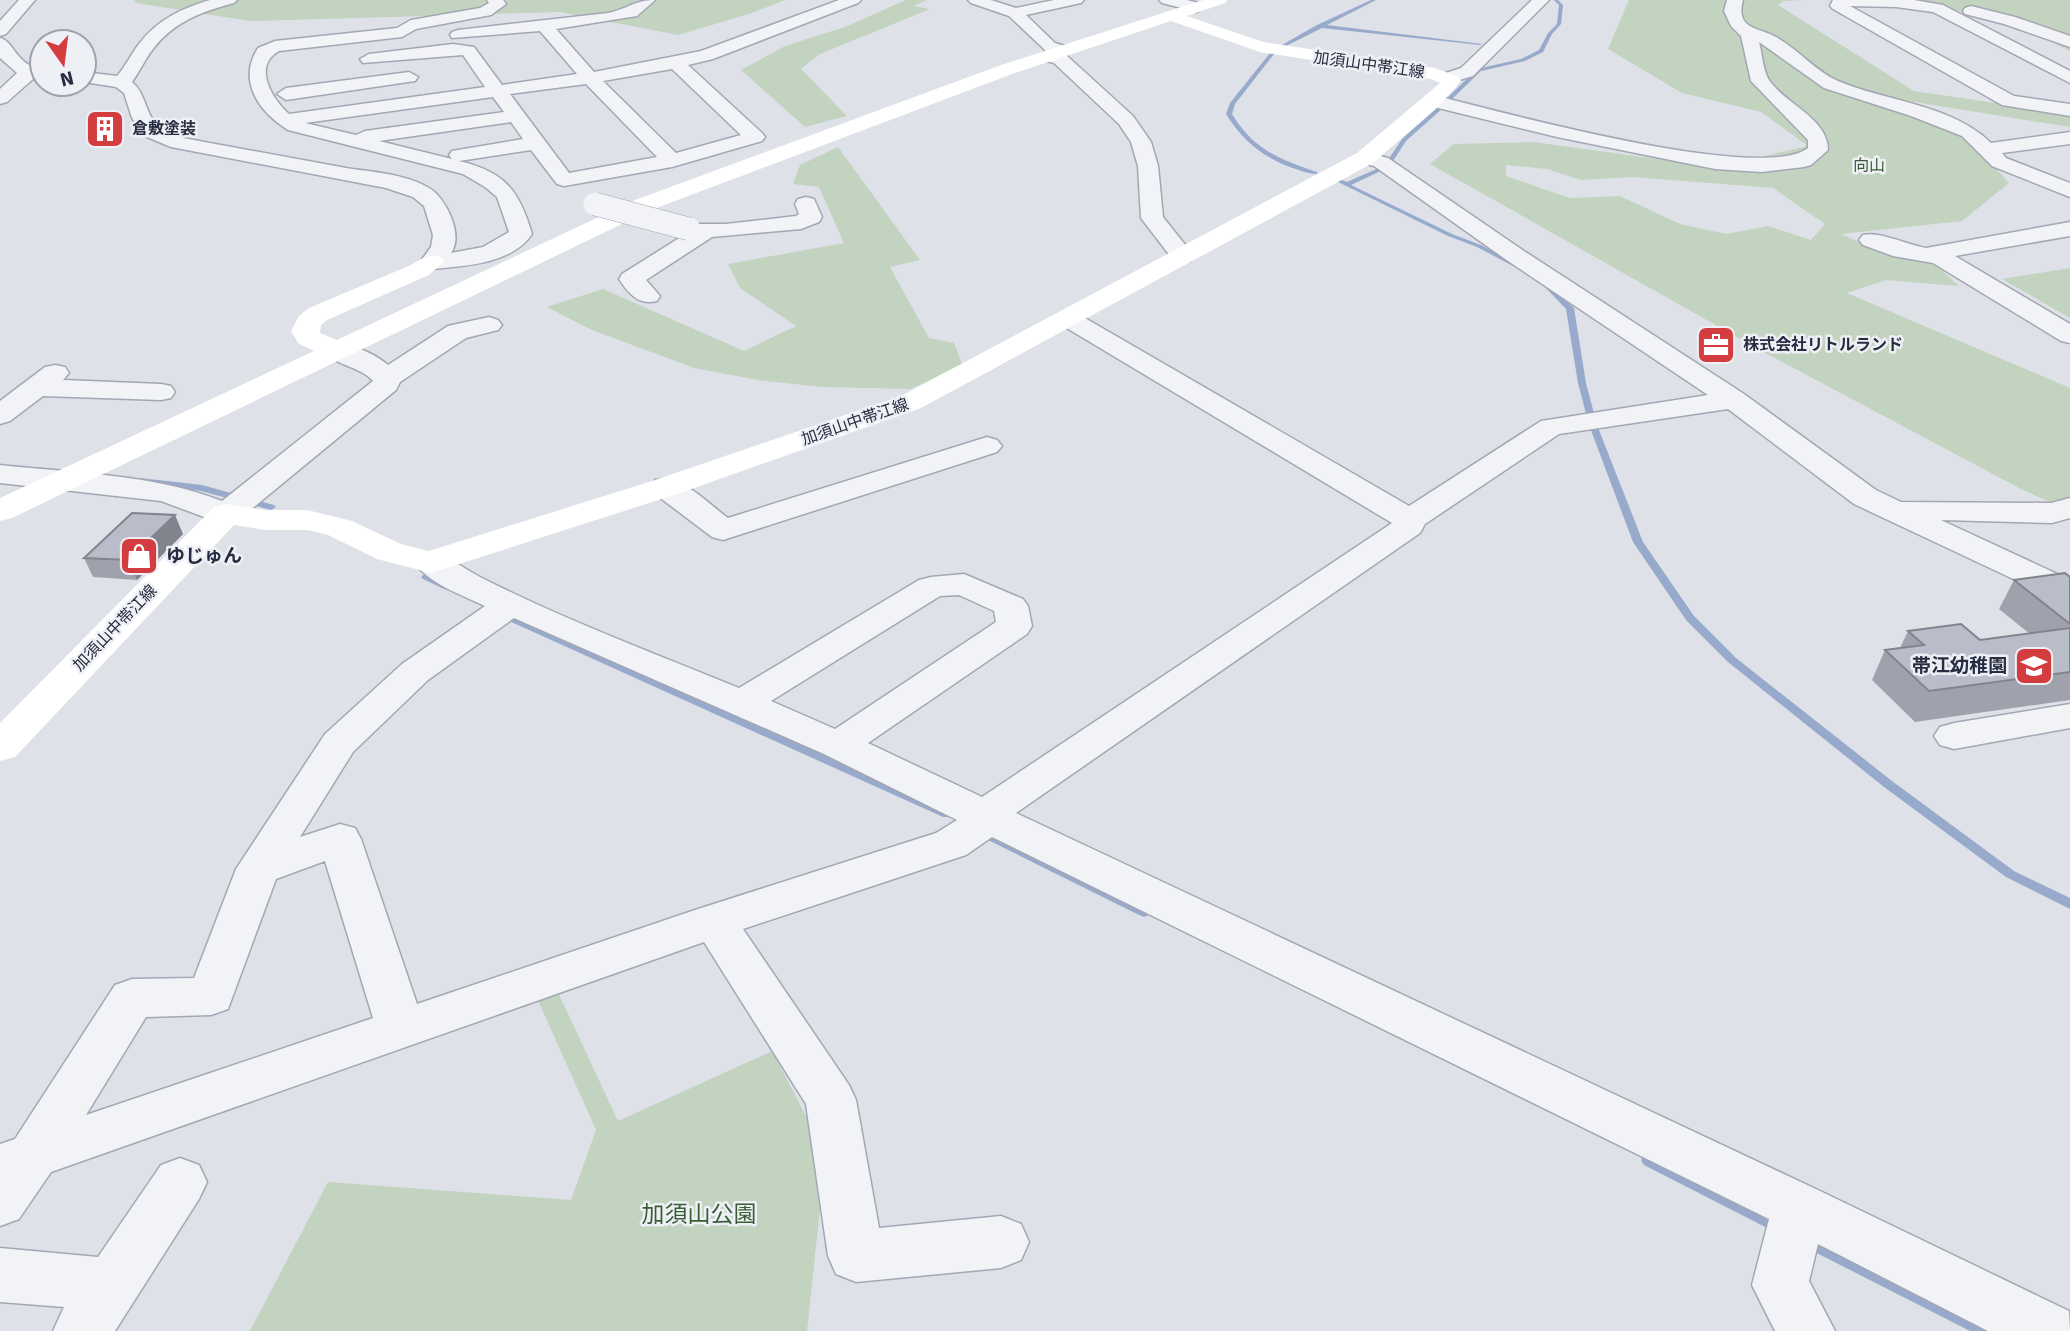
<svg xmlns="http://www.w3.org/2000/svg" width="2070" height="1331" font-family="Signika,'Noto Sans JP',sans-serif">
	<rect width="100%" height="100%" fill="#dfe1e9"/>
	<g fill="#c2d3bf" fill-rule="evenodd">
		<polygon points="134,0 785,0 749,14 678,35 560,12 250,21 136,3"/>
		<polygon points="906,0 927,0 913,6 930,9 820,54 801,69 847,116 805,127 741,70 785,46 845,27"/>
		<path d="M1629,0H1802L1784,1L1778,5L1914,91L2070,114V127L1908,101L1889,105L1947,127L1979,151L2009,183L1962,221L1841,234L1872,248L1937,266L1959,286L1886,280L1847,293L2070,388V511L2021,489L1767,354L1430,164L1454,144L1533,142L1716,167L1808,146L1761,112L1682,93L1608,49ZM1506,165L1547,169L1581,180L1633,177L1773,188L1825,224L1811,240L1768,226L1726,234L1680,224L1620,196L1570,198L1506,176Z"/>
		<path d="M1883,0H2070V51C2055,44 2041,35 2026,30C1981,12 1931,5 1883,0Z"/>
		<polygon points="838,147 920,260 890,267 929,338 954,343 962,364 911,389 822,387 758,380 694,368 592,330 547,307 603,289 744,351 796,326 740,288 728,264 844,243 819,187 793,184 800,165"/>
		<polygon points="2070,268 2070,318 2002,279"/>
		<polygon points="556,988 618,1121 772,1051 818,1139 820,1209 807,1331 250,1331 328,1182 571,1200 596,1130 536,996"/>
	</g>
	<g fill="none" stroke-linecap="round" stroke-linejoin="round">
		<g fill="#98aacb" fill-rule="evenodd">
			<polygon points="1371,0 1376,0 1327,25 1482,44 1480,45 1322,28 1284,47 1280,46 1317,25"/>
			<polygon points="1554,0 1558,0 1563,5 1561,24 1552,34 1543,52 1525,61 1481,71 1451,100 1447,100 1447,98 1477,69 1521,59 1539,50 1548,33 1557,24 1559,5"/>
			<path d="M1270,53L1274,54L1235,104L1232,114C1254,150 1279,159 1317,172V174C1308,174 1299,170 1290,167C1261,156 1242,140 1226,114L1230,103Z"/>
			<polygon points="1438,107 1443,108 1406,141 1393,161 1389,161 1388,160 1402,139"/>
			<polygon points="1381,167 1384,169 1383,170 1351,185 1452,234 1481,245 1517,264 1517,266 1513,266 1477,247 1448,236 1334,180 1337,178 1347,182"/>
			<polygon points="1544,284 1548,284 1574,308 1586,383 1597,425 1643,542 1694,616 1736,658 1892,781 2014,871 2070,898 2070,909 2006,877 1884,787 1728,662 1686,620 1633,542 1589,425 1578,383 1566,309 1544,286"/>
			<polygon points="140,478 202,485 274,505 276,507 271,510 201,491 137,483 137,479"/>
			<polygon points="426,574 450,585 452,587 447,590 444,589 423,579 421,577 423,575"/>
			<polygon points="502,611 951,811 953,814 951,817 943,817 498,616 497,614"/>
			<polygon points="980,827 1149,909 1150,912 1149,915 1144,917 1139,915 976,834 974,831 976,828"/>
			<polygon points="1649,1153 1787,1222 1789,1227 1787,1232 1781,1234 1775,1232 1644,1165 1641,1160 1644,1155"/>
			<polygon points="1805,1232 1993,1325 1995,1331 1970,1331 1799,1244 1797,1239 1799,1234"/>
		</g>
		<g stroke="#a4a7b3" stroke-width="3">
			<g id="street">
				<polygon points="19,0 35,0 6,34 0,36 0,21"/>
				<path d="M210,0H237L234,3C203,11 173,22 153,49C145,59 140,71 132,82C147,94 145,118 162,129C168,133 176,135 183,138C237,148 292,158 346,168C372,172 406,174 429,188C446,198 464,235 451,253L483,247L509,232L497,197L485,187L463,174L288,130C259,112 237,81 258,48L275,41L397,28L411,20L480,8L489,3L487,0H503L506,4L491,15L416,29L402,37L279,51C252,66 272,99 289,114L485,87L463,55L363,63L360,59L369,54L453,44L474,47L502,85L577,74L540,31L452,38L450,35L452,32L458,30L608,13C627,9 635,0 655,0L637,16L556,29L594,72L701,51L839,0H861L858,3L713,59L688,65L762,133L765,137L762,141L672,167L564,186L557,184L531,150L459,161C505,172 519,190 532,234C512,264 465,266 432,269L424,267L420,262L431,247L433,235L424,206L413,197L386,188L171,147L147,137L132,118L124,93L116,87L84,82V72L117,76C126,66 131,54 139,44C157,20 182,8 210,0ZM672,69L741,135L676,153L603,81ZM586,84L657,157L569,173L510,94ZM493,97L504,112L365,131L356,135L305,123ZM511,122L523,139L452,151L449,155L452,159L379,141Z"/>
				<polygon points="968,0 991,0 1016,8 1054,0 1084,0 1081,3 1026,15 1055,43 1068,47 1070,51 1066,55 1133,116 1151,142 1158,166 1163,217 1194,256 1190,261 1174,261 1141,218 1138,166 1131,142 1119,124 1054,63 1042,60 1039,56 1046,51 1009,16 971,3"/>
				<polygon points="1159,0 1187,0 1203,4 1205,7 1197,12 1162,3"/>
				<polygon points="1532,0 1549,0 1473,76 1449,83 1443,82 1440,78 1443,74 1461,68"/>
				<path d="M1727,0H1743C1735,30 1758,27 1776,37C1798,49 1815,71 1838,81C1887,102 1951,104 1991,143L2070,132V144L2002,153L2006,158L2070,183V197L1992,166L1962,136L1911,116L1824,88L1759,42C1762,53 1763,71 1769,80C1785,104 1828,118 1828,150L1811,165L1804,167L1762,172L1715,169L1557,137L1426,105L1424,101L1433,95C1498,111 1762,184 1808,148V140L1751,81L1741,36L1731,26L1724,11Z"/>
				<polygon points="1833,0 1914,0 1943,5 2070,71 2070,83 1933,12 1896,7 1850,6 2014,96 2070,104 2070,116 2002,105 1833,9 1830,6"/>
				<polygon points="1971,6 2015,17 2070,36 2070,47 2004,24 1965,14 1963,11 1965,8"/>
				<path d="M0,38C14,41 15,64 42,70V80L33,79L7,102L0,104V89L17,73L0,58Z"/>
				<polygon points="409,72 418,77 415,81 286,100 277,94 286,88"/>
				<path d="M1365,152L1388,158L1524,251L1744,394L1876,490L1901,502L2051,503L2070,498V518L2052,523L1941,520L2070,580V603L2058,600L1854,504L1728,409L1559,434L1425,524L1420,533L1016,813L1818,1190L2069,1311L2070,1331H1988L1818,1244L1809,1281L1835,1331H1775L1752,1285L1769,1219L992,837L966,855L743,929L849,1085L856,1100L879,1228L1001,1216L1021,1224L1029,1242L1021,1260L1001,1268L856,1282L836,1274L828,1256L806,1104L704,942L51,1172L19,1219L0,1226V1144L15,1139L115,985L132,979L194,978L236,869L325,734L402,664L485,606C462,595 429,584 414,562L419,555C443,549 461,568 482,578C565,620 653,653 739,688L919,580L931,577L964,574L1023,599L1028,606L1032,626L1027,634L868,743L982,797L1392,523L1060,324L1056,319L1060,314L1069,311L1078,314L1409,506L1541,421L1708,395L1508,261L1374,166L1358,162L1355,158L1358,154ZM959,595L994,611L996,622L835,729L771,701L940,596ZM514,618L824,754L957,820L936,833L698,909L417,1004L361,839L355,828L340,824L300,837L353,752L428,680ZM325,861L373,1018L86,1115L146,1017L211,1015L228,1009L276,879Z"/>
				<path d="M806,197L814,199L822,217L819,222L801,229L712,237L646,280L660,296L657,301C639,306 628,293 619,279L622,274L684,235L678,229L681,224H726L796,216L799,214L795,204L798,199Z"/>
				<path d="M2070,222V236L1955,256L2070,324V343L2061,341L1933,263L1893,256L1863,245L1859,240L1863,235C1880,231 1907,245 1926,248Z"/>
				<path d="M489,317L498,320L502,325L498,330L466,338L400,382L396,390L237,521L226,524L215,521L161,501L0,483V465C74,473 152,474 222,501L373,381C360,366 335,366 325,351L329,345C347,341 374,353 388,365L448,326Z"/>
				<polygon points="55,365 65,367 69,373 63,380 161,384 171,386 175,392 171,398 161,400 43,396 10,421 0,424 0,401 45,367"/>
				<path d="M987,437L997,440L1002,446L997,452L723,540L712,537L655,494L650,487L655,480C682,474 707,503 728,518Z"/>
				<polygon points="2070,704 2070,728 1954,749 1940,745 1934,736 1940,727 1954,723"/>
				<polygon points="180,1158 199,1165 207,1182 199,1199 115,1331 53,1331 64,1307 0,1302 0,1248 98,1257 161,1165"/>
			</g>
		</g>
		<use href="#street" fill="#f2f3f7" fill-rule="evenodd"/>
		<path fill="#fff" fill-rule="evenodd" d="M1203,0H1227L1225,3L1187,16L1263,42L1435,68L1459,77L1461,81L1440,105L1373,163L921,408L677,494L431,573L377,559L328,535L307,530H265L234,525L15,757L0,761V723L214,507L226,504L265,510H307L352,521L401,544L429,551L655,480L901,396L1357,153L1440,83L1431,79L1260,52L1171,21L1015,73L651,210L12,518L0,521V498L314,351L299,344L291,331L299,316L309,308L411,265C422,258 428,254 441,257L444,262L429,275L327,320L321,325L320,333L337,340L635,200L1001,65Z"/>
		<g stroke="#a4a7b3" stroke-width="24" stroke-linecap="butt">
			<polyline id="street-bridge" points="595,204 689,229"/>
		</g>
		<use href="#street-bridge" stroke="#f2f3f7" stroke-width="23"/>
	</g>
	<g fill="#9fa2ad">
		<polygon points="183,534 137,580 93,577 84,558"/>
		<polygon points="2070,577 2070,700 1915,722 1872,680 1885,650 1900,648 1908,631 1980,640 2030,634 1999,609 2014,580"/>
	</g>
	<polygon fill="#82848d" points="175,515 183,534 137,580 128,560"/>
	<g fill="#b9bcc9" stroke="#82848d" stroke-width="2">
		<polygon points="132,513 175,515 128,560 84,558"/>
		<polygon points="2065,573 2070,577 2070,624 2014,580"/>
		<polygon points="1961,624 1980,640 2070,628 2070,672 1929,691 1885,650 1924,645 1908,631"/>
	</g>
	<defs>
		<g id="building-square" transform="scale(2.0125)"><rect x="-9" y="-9" width="18" height="18" rx="4" fill="#d43d40" stroke="#eef0f6"/><path d="M-4-6H4V6H1V3H-1V6H-4ZM-2.5-4.3h1.7v1.8h-1.7ZM.8-4.3h1.7v1.8H.8ZM-2.5-1h1.7V.8h-1.7ZM.8-1h1.7V.8H.8Z" fill="#fff"/></g>
		<g id="office-square" transform="scale(2.0125)"><rect x="-9" y="-9" width="18" height="18" rx="4" fill="#d43d40" stroke="#eef0f6"/><path d="M-6-3h4V-5.5h4V-3h4V5H-6ZM-1-4.5V-3h2v-1.5ZM-6 0V1H6V0Z" fill="#fff"/></g>
		<g id="shop-square" transform="scale(2.0125)"><rect x="-9" y="-9" width="18" height="18" rx="4" fill="#d43d40" stroke="#eef0f6"/><path d="M-5-2.5h2.3a2.7 3.5 0 0 1 5.4 0H5L5.5 6h-11ZM-1.5-2.5h3a1.5 2.3 0 0 0-3 0Z" fill="#fff"/></g>
		<g id="school-square" transform="scale(2.0125)"><rect x="-9" y="-9" width="18" height="18" rx="4" fill="#d43d40" stroke="#eef0f6"/><path d="M0-5L7-2L0 1L-7-2ZM-4 1L0 2.5L4 1V4Q0 6-4 4Z" fill="#fff"/></g>
	</defs>
	<g fill-rule="evenodd">
		<use href="#building-square" x="105" y="129"/>
		<use href="#office-square" x="1716" y="345"/>
		<use href="#shop-square" x="139" y="556"/>
		<use href="#school-square" x="2034" y="666"/>
	</g>
	<g text-anchor="middle" dominant-baseline="central" stroke-width="5" stroke-linejoin="round" paint-order="stroke">
		<g font-size="16" fill="#272d40" stroke="#eef0f6">
			<text transform="translate(1369 65) rotate(8)">加須山中帯江線</text>
			<text transform="translate(855 422) rotate(-19)">加須山中帯江線</text>
			<text transform="translate(115 628) rotate(-46)">加須山中帯江線</text>
		</g>
		<g font-size="16" font-weight="bold" fill="#272d40" stroke="#eef0f6" text-anchor="start">
			<text x="132" y="129">倉敷塗装</text>
			<text x="1743" y="345">株式会社リトルランド</text>
		</g>
		<g font-size="16" fill="#365d34" stroke="#eef0f6">
			<text x="1869" y="166">向山</text>
		</g>
		<g font-size="19" font-weight="bold" fill="#272d40" stroke="#eef0f6" text-anchor="start">
			<text x="166" y="556">ゆじゅん</text>
			<text x="2007" y="666" text-anchor="end">帯江幼稚園</text>
		</g>
		<g font-size="23" fill="#365d34" stroke="#eef0f6">
			<text x="699" y="1214">加須山公園</text>
		</g>
	</g>
	<g transform="translate(63 63) rotate(166)"><circle r="33" fill="#eef0f6" stroke="#9ea2ad" stroke-width="2"/>
	<path d="M0-5L12 26L0 18L-12 26Z" fill="#d43d40"/>
	<text y="-10" font-size="19" font-weight="bold" text-anchor="middle" fill="#272d40">N</text>
	</g>
</svg>
